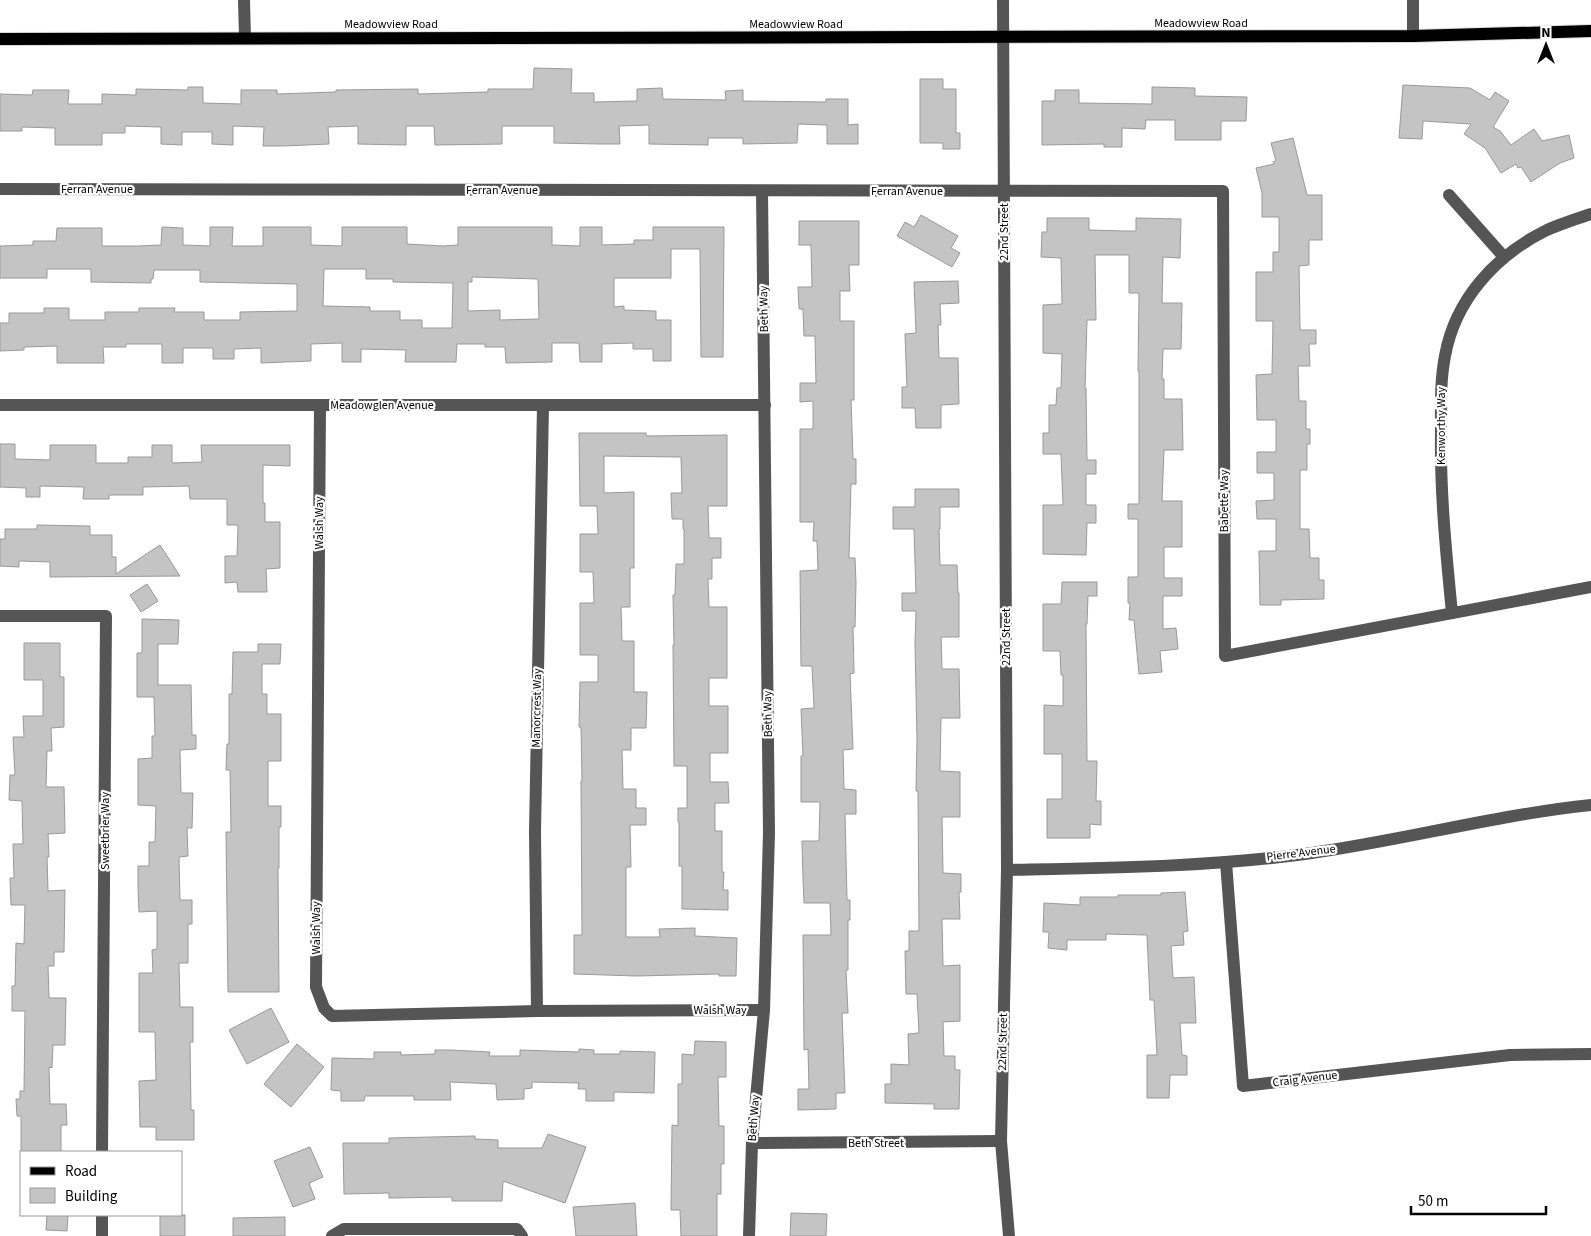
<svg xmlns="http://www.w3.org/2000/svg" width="1591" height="1236" font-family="'Source Sans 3',sans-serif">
	<rect width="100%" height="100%" fill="#fff"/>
	<g fill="#c4c4c4" stroke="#999" fill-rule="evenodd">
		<polygon points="534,68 572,69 571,93 594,93 594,102 637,101 637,89 662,88 663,99 726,100 725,91 743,90 743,101 826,102 826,99 848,99 848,125 858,124 858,144 827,144 827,125 798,124 797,143 743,144 743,138 708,138 708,145 649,144 649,125 619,126 620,144 599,144 554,143 554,126 502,126 502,144 435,145 434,126 406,126 406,145 358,144 358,126 328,127 329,144 284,146 263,146 264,127 233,126 233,145 212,144 212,132 182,132 182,145 161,144 161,127 125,126 125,133 102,133 102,145 55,145 55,128 22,127 22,131 0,131 0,94 32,95 33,90 69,90 68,104 102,104 102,94 136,95 136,89 188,90 188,87 203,87 203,103 241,104 241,90 277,90 277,94 336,92 336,90 418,89 418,94 488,92 488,89 533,89"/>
		<polygon points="920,79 943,79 943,89 956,89 956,133 960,133 960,149 943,149 943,143 920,143"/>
		<polygon points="1403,85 1470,88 1490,100 1495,92 1509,101 1493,127 1500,131 1511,145 1534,129 1542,141 1569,135 1574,158 1560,163 1531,182 1521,167 1518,168 1516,164 1501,173 1485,148 1464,134 1471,124 1423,121 1422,139 1399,138"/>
		<polygon points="1152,87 1195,88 1195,96 1247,97 1246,121 1221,121 1221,140 1175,140 1175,120 1146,120 1145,129 1122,128 1122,147 1104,147 1104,144 1042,145 1042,101 1055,101 1055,90 1079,90 1079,103 1152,104"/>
		<polygon points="1293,138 1307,195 1322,195 1322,240 1309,240 1309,265 1299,266 1300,330 1316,330 1316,344 1309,344 1310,366 1298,366 1299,401 1306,401 1306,429 1310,429 1310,444 1307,444 1307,470 1300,470 1300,529 1309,529 1310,558 1319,558 1319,580 1324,580 1324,599 1281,600 1281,605 1260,605 1259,551 1276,551 1276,519 1257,519 1256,501 1274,500 1274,473 1257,473 1257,452 1276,452 1276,420 1257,420 1256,375 1272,374 1273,321 1256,321 1256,272 1273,272 1273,252 1279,252 1279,217 1262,217 1262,193 1256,168 1274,164 1273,162 1276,161 1271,143"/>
		<polygon points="921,215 958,236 951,248 960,253 952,267 897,236 905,222 914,227"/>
		<polygon points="1047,218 1089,218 1089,230 1125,231 1136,231 1136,218 1181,219 1180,258 1163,257 1162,303 1182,303 1181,349 1163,349 1162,379 1164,379 1164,399 1182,399 1183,450 1164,450 1162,501 1182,501 1182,547 1164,547 1164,578 1182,578 1182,596 1163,596 1163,629 1176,628 1178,649 1160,651 1162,672 1139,674 1134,620 1129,620 1130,603 1128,603 1128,577 1138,577 1138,519 1128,519 1128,504 1139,504 1139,371 1138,371 1139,293 1129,293 1129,255 1095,255 1096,320 1087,320 1085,388 1086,388 1087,460 1096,460 1096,474 1086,474 1086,505 1096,505 1096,523 1087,523 1086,555 1043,554 1043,505 1063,505 1061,454 1043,454 1043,433 1049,433 1049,405 1056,405 1057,388 1061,388 1062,354 1043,353 1043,305 1062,304 1061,258 1041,257 1042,232 1047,232"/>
		<polygon points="799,221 859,221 859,265 849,265 850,291 840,291 840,321 854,321 854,400 851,400 853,459 856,459 856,484 851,484 849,558 855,558 856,583 855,627 853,627 854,673 850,674 853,749 843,750 844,789 856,790 856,814 845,814 847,900 850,900 850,920 848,920 848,970 846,970 848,1013 842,1013 845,1093 836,1093 836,1109 798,1110 798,1089 809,1089 808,1049 804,1050 803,935 831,935 830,903 804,903 803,878 802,841 819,841 820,802 801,802 801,756 803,756 801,709 814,708 812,666 801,666 800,571 818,570 817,541 813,541 814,522 800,522 800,429 813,429 813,401 800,402 800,383 816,383 815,336 804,336 803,309 799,309 798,287 812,287 811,245 799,245"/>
		<path d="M162,227L183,228V245L210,246V227H233L232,246H263V227H311V245L342,246V227H407V244L443,246L458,245V227H552V245L580,246V227H602V245L634,244V240H653V227H724L723,357H701L700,249H671V278H614V307L624,306V310L656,311V320H671V361H653V349H633V343L602,344V362H580L579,343H552V362L506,363L505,347H485V344H457L456,362H405L406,350L361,349V362H342V343L311,344V361L261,363V348L234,349V359H213V348H183V363H162V344H126V347H103L104,363H57V346L24,347V350L0,351V323H9V313H44V308H69V320H105V312H139V308H175L174,312H204V320H240V312L297,311V284L200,282V270H154L153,279H151V283L91,282V269H47V278H0V246L33,245V241H56L57,228H102V246H138L161,245ZM324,269H366V279H393V282L453,283L452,328H422V320H400V311H370V307L323,306ZM472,277L538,279L539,319L500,320V310L468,311V282H472Z"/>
		<polygon points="958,281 959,303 940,304 941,325 938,325 939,358 958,358 959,404 941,405 941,428 916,428 915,408 902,408 902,387 907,387 905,334 916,333 914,282"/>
		<polygon points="579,433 646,433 646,436 727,435 727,506 708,506 709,538 721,538 721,558 712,558 712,579 708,579 709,607 727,607 727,678 709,678 709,706 728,706 728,753 710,753 710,782 728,782 729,803 715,803 715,831 722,831 722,872 724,872 723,890 728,890 728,910 682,909 682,866 679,866 679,822 678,822 678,808 687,808 687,766 674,766 673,645 674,645 673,595 675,595 676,564 684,564 684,529 683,529 683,519 672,519 671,493 682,493 681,457 604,456 604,493 634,492 634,568 630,568 630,607 621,607 622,641 634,641 634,692 647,692 646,728 631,728 631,750 622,750 623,789 636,789 636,808 646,808 646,825 630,825 631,867 626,867 626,937 660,937 659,929 695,928 695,936 737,938 736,976 719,976 719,974 637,976 574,974 574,935 582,935 581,781 582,781 581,727 579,727 580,682 598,682 598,655 580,655 580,603 594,603 593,572 580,572 580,534 598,534 597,506 580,506"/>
		<polygon points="0,444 15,444 15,459 50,460 50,445 96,445 96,463 128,463 128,457 152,457 152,445 172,445 172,463 202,462 201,445 290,445 290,466 263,465 263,503 265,503 265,522 280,522 280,568 266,569 267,592 238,592 237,582 225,583 225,556 237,556 238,525 227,525 227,499 190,499 189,486 143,487 143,495 109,495 109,499 83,499 84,487 40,486 40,497 26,497 26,488 0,487"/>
		<polygon points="915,489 959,489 959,507 940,507 940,529 939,529 940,565 957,565 958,593 959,593 959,637 941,637 942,669 959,669 960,718 941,718 940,771 960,772 960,817 942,817 943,873 961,874 961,892 959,892 960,919 942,919 943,966 960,965 960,1021 943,1022 944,1056 955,1056 955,1070 960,1070 959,1109 934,1109 934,1104 885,1103 885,1084 891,1084 891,1064 909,1065 908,1034 919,1033 917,994 906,994 905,951 909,951 909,931 919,931 918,791 916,791 917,739 915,645 916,611 902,611 902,593 916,593 914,529 893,529 893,507 915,507"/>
		<polygon points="37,525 90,526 90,535 112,535 112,557 116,557 116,574 160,545 180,576 50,577 50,562 19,561 19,567 0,566 0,539 5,539 5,529 37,529"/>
		<polygon points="1062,582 1097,582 1097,596 1088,596 1087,624 1086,624 1087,761 1097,761 1096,801 1101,801 1101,825 1090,824 1090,838 1047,838 1047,799 1062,799 1062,754 1044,754 1044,705 1063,706 1063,675 1061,675 1060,651 1043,651 1043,604 1061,604"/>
		<polygon points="147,584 158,601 141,612 130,595"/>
		<polygon points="142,619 179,620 178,644 158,644 158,685 191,685 192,735 196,735 196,749 180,750 181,793 193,793 192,828 187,828 188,856 179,857 180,900 192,900 192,924 188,924 188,963 179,963 180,1007 193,1007 193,1042 190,1042 191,1110 194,1110 194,1140 156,1140 156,1127 140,1127 139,1081 156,1080 155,1032 139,1032 139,973 153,973 152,950 157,949 157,911 139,912 138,887 138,866 149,866 149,842 155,842 156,806 138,805 138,759 152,758 152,736 155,736 154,697 137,697 137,653 142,653"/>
		<polygon points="24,643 60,643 60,677 64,677 64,727 51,728 52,751 47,751 46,787 64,787 65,833 48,834 49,857 47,857 48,891 65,890 64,952 54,952 54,966 48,966 49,998 66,998 65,1045 53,1045 52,1068 49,1067 50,1104 66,1104 67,1125 61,1125 61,1152 21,1152 21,1116 17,1116 16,1099 20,1099 20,1091 24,1091 25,1011 12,1011 12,986 15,986 16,943 24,944 25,905 11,905 10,878 14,878 13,844 23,844 22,801 9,800 10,775 15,775 13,737 24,737 23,716 43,716 43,680 24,680"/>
		<polygon points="258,644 281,644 280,664 262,664 262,694 267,694 267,714 281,714 281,761 268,761 268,806 281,806 281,827 279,827 279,868 278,868 279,992 228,992 226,832 231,832 230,770 226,770 227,744 229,744 229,694 232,694 233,652 258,652"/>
		<polygon points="1185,892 1188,931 1183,932 1184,945 1171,946 1173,978 1194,977 1196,1023 1180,1023 1182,1055 1187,1056 1187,1075 1170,1075 1169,1098 1147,1098 1147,1055 1157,1055 1154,1000 1150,1000 1147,935 1106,934 1106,940 1067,940 1067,950 1048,948 1049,932 1043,932 1044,903 1080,905 1080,897 1118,897 1118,895 1161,895 1161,893"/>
		<polygon points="271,1008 289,1042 247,1064 229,1030"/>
		<polygon points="695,1041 726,1042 726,1077 718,1077 719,1126 724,1126 724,1164 721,1164 721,1194 717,1194 717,1236 681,1236 680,1210 671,1210 672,1125 678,1126 678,1084 682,1084 682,1054 694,1055"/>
		<polygon points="297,1044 324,1067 291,1107 264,1084"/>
		<polygon points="579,1049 594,1050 594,1054 620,1054 620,1051 655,1052 654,1093 614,1092 614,1101 586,1101 586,1089 578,1089 579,1083 532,1082 532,1088 524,1089 524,1099 497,1100 496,1084 450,1082 451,1100 414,1100 414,1096 365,1096 364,1101 341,1101 341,1091 331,1090 332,1058 374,1059 374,1052 401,1052 401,1055 435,1054 435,1050 450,1050 490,1052 489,1056 520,1056 520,1050 579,1052"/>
		<polygon points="548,1134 586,1147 565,1203 503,1181 502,1201 452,1201 452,1197 389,1198 389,1193 344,1194 343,1143 389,1143 389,1138 475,1136 475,1139 498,1140 498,1148 542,1148"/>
		<polygon points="310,1147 323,1177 309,1183 315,1199 293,1207 274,1161"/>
		<polygon points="635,1203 637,1236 576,1236 573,1207"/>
		<polygon points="791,1213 827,1214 826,1236 790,1236"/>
		<polygon points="47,1215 68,1215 67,1231 46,1230"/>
		<rect x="160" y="1215" width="25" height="21"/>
		<polygon points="285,1217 285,1236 233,1236 233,1218"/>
	</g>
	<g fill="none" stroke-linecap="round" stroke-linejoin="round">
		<g stroke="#dbdbdb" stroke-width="14">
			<polyline id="major" points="0,39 1413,36 1591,31"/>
		</g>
		<g stroke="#555" stroke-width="12">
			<polyline points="244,0 245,38"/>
			<polyline points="1003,0 1007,870 1001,1141 1009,1236"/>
			<polyline points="1413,0 1413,36"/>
			<polyline points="0,189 1223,191 1225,656 1591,587"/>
			<polyline points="1449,195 1504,257"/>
			<polyline points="0,405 765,405"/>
			<polyline points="320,405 316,987 324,1008 332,1016 537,1011 764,1010"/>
			<path d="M1452,613C1446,552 1440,492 1441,432C1441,407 1440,381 1445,356C1455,300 1495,256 1545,231C1559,224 1576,219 1591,214"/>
			<polyline points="0,616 106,616 102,1152"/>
			<polyline points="1226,862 1243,1086 1510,1055 1591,1054"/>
			<path d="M1007,870C1107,868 1206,867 1305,854C1401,841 1495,815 1591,805"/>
			<polyline points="537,1011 535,832 543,405"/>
			<polyline points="752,1143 1001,1141"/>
			<polyline points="102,1236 102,1215"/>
			<polyline points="332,1236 344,1229 517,1229 522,1236"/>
			<polyline points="749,1236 752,1143 764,1010 769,833 762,191"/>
		</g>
		<use href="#major" stroke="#000" stroke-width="12"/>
	</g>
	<g text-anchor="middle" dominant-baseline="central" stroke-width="4.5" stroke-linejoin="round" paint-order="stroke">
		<g font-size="12" fill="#000" stroke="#fff">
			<text x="1201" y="23">Meadowview Road</text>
			<text x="391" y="24">Meadowview Road</text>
			<text x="796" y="24">Meadowview Road</text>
			<text x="97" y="189">Ferran Avenue</text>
			<text x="502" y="190">Ferran Avenue</text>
			<text x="907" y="191">Ferran Avenue</text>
			<text transform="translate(1004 232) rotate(-90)">22nd Street</text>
			<text transform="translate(764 309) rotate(-91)">Beth Way</text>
			<text x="382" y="405">Meadowglen Avenue</text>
			<text transform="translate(1441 426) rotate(-90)">Kenworthy Way</text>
			<text transform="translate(1224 501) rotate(-90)">Babette Way</text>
			<text transform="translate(319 523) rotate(-90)">Walsh Way</text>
			<text transform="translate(1006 637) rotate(-90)">22nd Street</text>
			<text transform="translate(537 708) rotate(-89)">Manorcrest Way</text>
			<text transform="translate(768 714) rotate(-91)">Beth Way</text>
			<text transform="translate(105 831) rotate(-90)">Sweetbrier Way</text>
			<text transform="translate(1301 853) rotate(-7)">Pierre Avenue</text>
			<text transform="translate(316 928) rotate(-90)">Walsh Way</text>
			<text x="720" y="1010">Walsh Way</text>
			<text transform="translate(1003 1042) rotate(-89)">22nd Street</text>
			<text transform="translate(1305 1079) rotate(-7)">Craig Avenue</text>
			<text transform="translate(754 1118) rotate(-86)">Beth Way</text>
			<text x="876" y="1143">Beth Street</text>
		</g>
	</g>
	<rect x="20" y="1151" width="162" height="65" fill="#ffffff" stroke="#999999"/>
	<rect x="30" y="1167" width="25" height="8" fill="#000000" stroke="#999999"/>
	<text x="65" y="1176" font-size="15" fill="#000000">Road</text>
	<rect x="30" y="1188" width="25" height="15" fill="#c4c4c4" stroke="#999999"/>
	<text x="65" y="1201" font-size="15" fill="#000000">Building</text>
	<g transform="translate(1546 45)" stroke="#ffffff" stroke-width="4" paint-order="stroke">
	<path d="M0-4L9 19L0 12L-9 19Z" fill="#000000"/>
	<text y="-8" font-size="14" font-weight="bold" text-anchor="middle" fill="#000000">N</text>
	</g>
	<path d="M1411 1206v8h135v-8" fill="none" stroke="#000000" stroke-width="2.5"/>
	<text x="1418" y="1206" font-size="15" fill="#000000" stroke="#ffffff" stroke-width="4" paint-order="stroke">50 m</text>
</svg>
